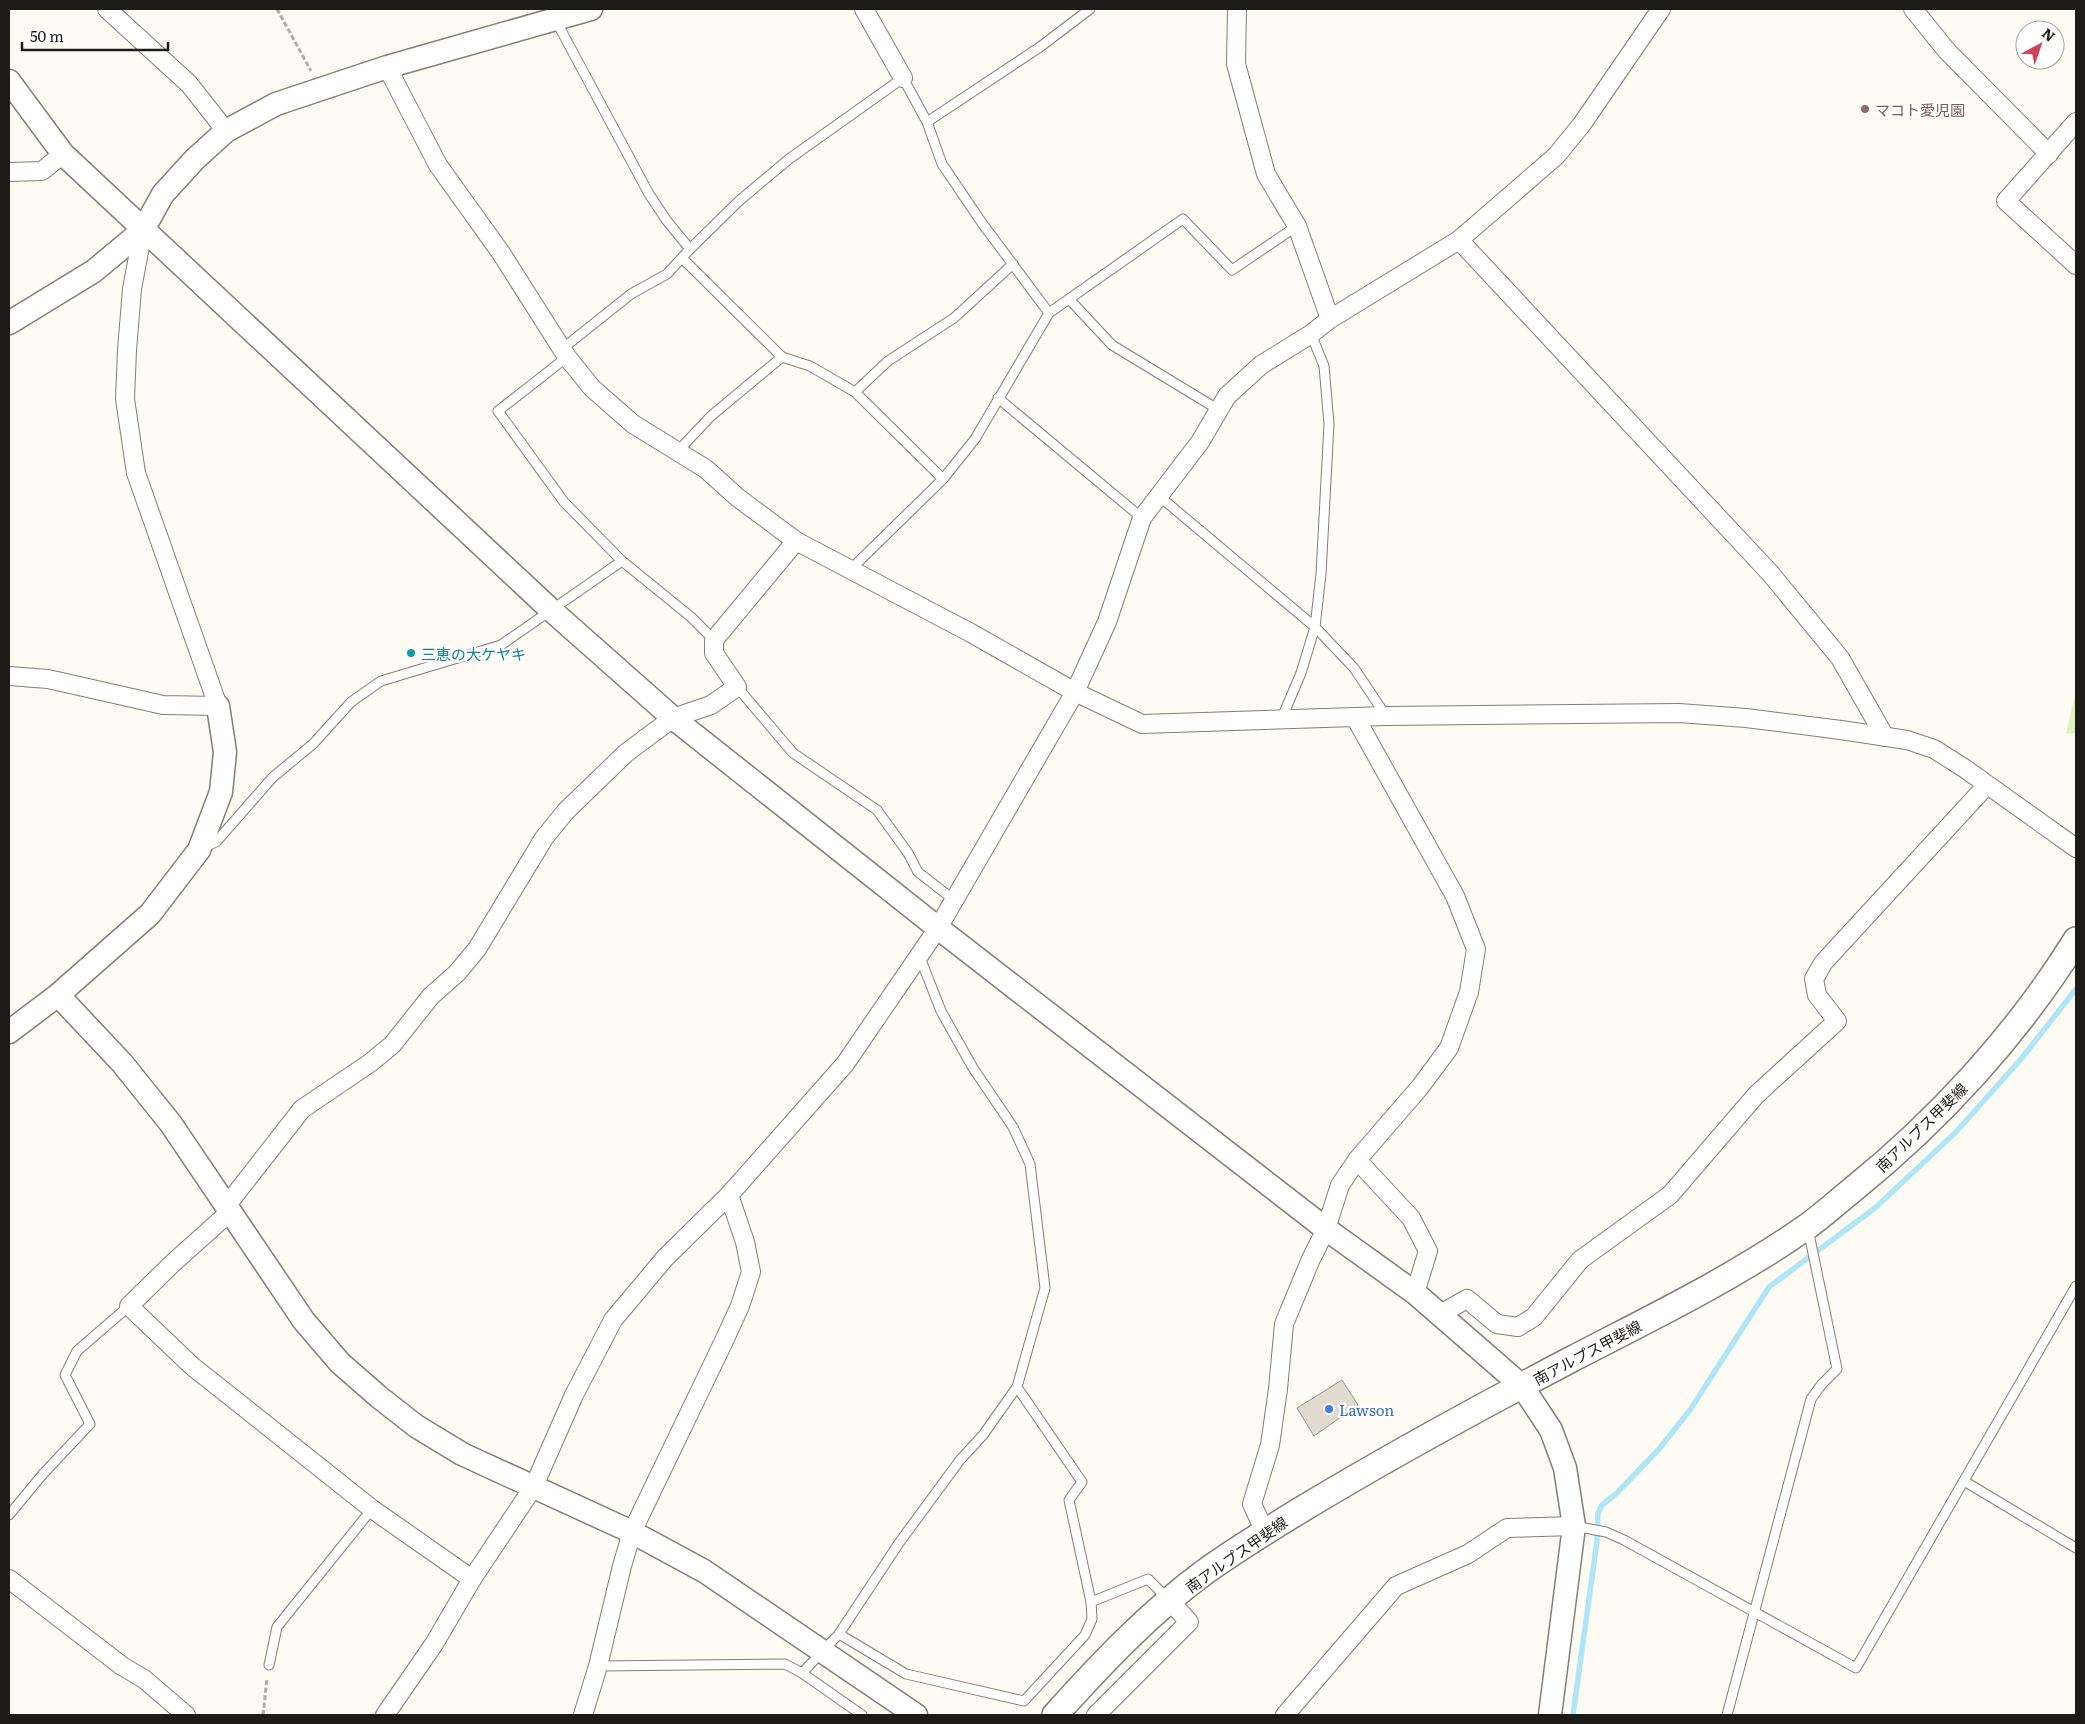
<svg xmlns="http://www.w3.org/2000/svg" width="2085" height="1724" font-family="Literata,'Noto Sans JP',serif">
	<rect width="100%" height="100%" fill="#fefbf4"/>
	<polygon fill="#e1f2bd" points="2076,690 2076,733 2066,734"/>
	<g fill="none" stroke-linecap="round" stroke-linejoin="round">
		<polyline stroke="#aee6f7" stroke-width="5.5" points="1573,1715 1597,1541 1598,1513 1602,1505 1617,1493 1659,1449 1690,1410 1769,1287 1875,1208 1956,1132 2021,1059 2076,989"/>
	</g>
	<polygon fill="#e0dad0" stroke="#999489" points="1342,1380 1358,1405 1314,1436 1297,1408"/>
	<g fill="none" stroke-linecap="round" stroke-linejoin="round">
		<g stroke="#847e75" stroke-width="11">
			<g id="service">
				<polyline points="555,19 649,194 667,221 690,249"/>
				<polyline points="927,122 1040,47 1090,9"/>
				<polyline points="682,258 782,357 810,366 855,392 943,479"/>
				<polyline points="1069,299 1112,345 1219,410"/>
				<polyline points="562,349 631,294 667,274 690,249 739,201 789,159 903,78 927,122 942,164 982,223 1049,313"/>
				<polyline points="567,357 498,411 564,502 622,561 691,617 714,640"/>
				<polyline points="855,392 888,361 954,318 1013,264"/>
				<polyline points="998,398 1142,518"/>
				<polyline points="677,452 711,416 782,357"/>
				<polyline points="1159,496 1315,627 1354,668 1386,716"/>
				<polyline points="850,570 943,479 975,439 1049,313 1183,219 1232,270 1297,226"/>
				<polyline points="737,687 793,753 877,810 908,853 918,872 954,900"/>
				<polyline points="1281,720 1301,673 1315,627 1321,574 1329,424 1324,366 1311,334"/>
				<polyline points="204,847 216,842 273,777 313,744 351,702 381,681 501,645 622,561"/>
				<polyline points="919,955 941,1011 973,1068 1013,1127 1030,1164 1045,1288 1017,1387 1082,1482 1069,1500 1091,1602 1148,1579 1168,1599"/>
				<polyline points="1964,1481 2076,1548"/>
				<polyline points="9,1515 43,1474 90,1424 65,1375 77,1351 129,1306"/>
				<polyline points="1574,1526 1606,1532 1624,1540 1856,1668 2076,1286"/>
				<polyline points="839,1634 899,1543 960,1460 983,1435 1017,1387"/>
				<polyline points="269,1665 277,1627 372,1509"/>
				<polyline points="598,1666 785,1664 802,1673 862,1715"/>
				<polyline points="802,1673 839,1634 906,1674 1024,1701 1085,1635 1092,1619 1091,1602"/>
				<polyline points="1727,1715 1811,1399 1822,1384 1837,1369 1808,1229"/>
			</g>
		</g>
		<g stroke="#847e75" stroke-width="20">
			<g id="minor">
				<polyline points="107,9 189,84 226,131"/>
				<polyline points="864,9 903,78"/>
				<polyline points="1237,9 1236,64 1266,174 1297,226 1330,319"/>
				<polyline points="1913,9 1947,51 2049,154"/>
				<polyline points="387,67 438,165 501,253 567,357 592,388 633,424 706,469 737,497 796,541 971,633 1075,692 1142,724 1386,716 1679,713 1746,718 1841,730 1907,740 1934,749 1964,768 2076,848"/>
				<polyline points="2076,122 2006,201 2076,265"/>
				<polyline points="9,172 42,171 63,154"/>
				<polyline points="1459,240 1770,573 1840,658 1885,737"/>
				<polyline points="9,676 48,679 163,705 218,706 136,473 125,399 127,350 132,289 143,230"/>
				<polyline points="1357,1160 1411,1218 1428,1251 1415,1293"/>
				<polyline points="227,1205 302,1109 370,1063 392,1045 431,996 457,973 477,949 544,838 566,811 626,753 673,718 711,705 737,687 714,653 714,640 796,541"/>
				<polyline points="231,1211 174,1262 129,1306 192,1366 372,1509 472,1579"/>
				<polyline points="1440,1314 1467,1299 1497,1324 1518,1327 1534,1317 1580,1260 1670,1195 1756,1095 1837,1021 1817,995 1814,979 1823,963 1987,785"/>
				<polyline points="1265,1532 1252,1504 1270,1445 1278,1389 1284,1324 1311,1259 1326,1229 1340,1185 1357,1160 1420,1087 1449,1048 1469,992 1476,949 1455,896 1355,717"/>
				<polyline points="9,1579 122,1666 144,1679 186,1715"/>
				<polyline points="385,1715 434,1644 472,1579 534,1486 574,1395 613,1320 665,1258 729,1195 845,1064 938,928 1075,692 1107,622 1142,518 1200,442 1227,396 1261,365 1311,334 1330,319 1459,240 1556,156 1582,124 1661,9"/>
				<polyline points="583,1715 598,1666 622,1566 632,1532 723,1343 740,1306 751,1272 745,1242 729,1195"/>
				<polyline points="1096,1715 1189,1622 1170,1601"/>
				<polyline points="1285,1715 1396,1586 1468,1554 1507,1528 1574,1526"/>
			</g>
		</g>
		<g stroke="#847e75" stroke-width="25">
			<g id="tertiary">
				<polyline points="9,81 63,154 551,610 673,718 938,928 1326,1229 1415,1293 1522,1386 1551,1430 1565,1468 1574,1526 1550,1715"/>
				<polyline points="9,323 94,271 143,230 163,194 195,159 226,131 276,104 387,67 591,9"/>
				<polyline points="58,995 122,1063 171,1124 304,1321 340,1363 379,1397 416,1426 462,1454 632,1532 704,1571 916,1715"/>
				<polyline points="9,1032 58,995 150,914 199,850 221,792 225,752 218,706"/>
			</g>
		</g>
		<g stroke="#847e75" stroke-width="28">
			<path id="secondary" d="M1055,1715C1101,1664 1150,1612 1206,1571C1237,1549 1271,1528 1304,1508C1392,1455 1482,1406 1572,1359C1651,1318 1732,1279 1805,1228C1821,1217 1836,1203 1851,1191C1938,1121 2017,1035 2076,940"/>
		</g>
		<g stroke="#b0ada7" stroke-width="3" stroke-dasharray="5 2.5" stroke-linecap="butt">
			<polyline points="277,9 311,71"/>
			<polyline points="263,1715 267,1678"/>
		</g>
		<use href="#service" stroke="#fff" stroke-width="9"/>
		<use href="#minor" stroke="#fff" stroke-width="18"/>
		<use href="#tertiary" stroke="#fff" stroke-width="22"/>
		<use href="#secondary" stroke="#fff" stroke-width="25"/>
	</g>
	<circle fill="#8d6e63" stroke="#fff" stroke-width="2" cx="1865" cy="109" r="5"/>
	<circle fill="#0f9aa8" stroke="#fff" stroke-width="2" cx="411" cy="653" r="5"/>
	<circle fill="#3f7fe0" stroke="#fff" stroke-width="2" cx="1329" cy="1409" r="5"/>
	<g text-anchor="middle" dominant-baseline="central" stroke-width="4.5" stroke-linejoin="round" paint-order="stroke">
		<g font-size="15" fill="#785e54" stroke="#fff" text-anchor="start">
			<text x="1875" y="109">マコト愛児園</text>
		</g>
		<g font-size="15" fill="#0d838f" stroke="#fff" text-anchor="start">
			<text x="421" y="653">三恵の大ケヤキ</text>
		</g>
		<g font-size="15" fill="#1d1b17" stroke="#fff">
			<text transform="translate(1921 1127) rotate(-44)">南アルプス甲斐線</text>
			<text transform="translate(1587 1352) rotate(-28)">南アルプス甲斐線</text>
			<text transform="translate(1236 1554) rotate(-35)">南アルプス甲斐線</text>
		</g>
		<g font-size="15" fill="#366cbe" stroke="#fff" text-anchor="start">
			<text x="1339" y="1409">Lawson</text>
		</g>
	</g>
	<rect width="2085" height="1724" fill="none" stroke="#1d1b17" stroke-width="20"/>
	<g transform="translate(2040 45) rotate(40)"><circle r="24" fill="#ffffff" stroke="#a5a4a2"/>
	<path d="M0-4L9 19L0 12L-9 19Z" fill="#d14159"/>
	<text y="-8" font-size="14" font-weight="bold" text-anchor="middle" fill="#1d1b17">N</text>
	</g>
	<path d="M22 42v8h146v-8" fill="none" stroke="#1d1b17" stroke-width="2.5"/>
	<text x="30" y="42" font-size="15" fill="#1d1b17" stroke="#ffffff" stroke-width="4" paint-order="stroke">50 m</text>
</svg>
